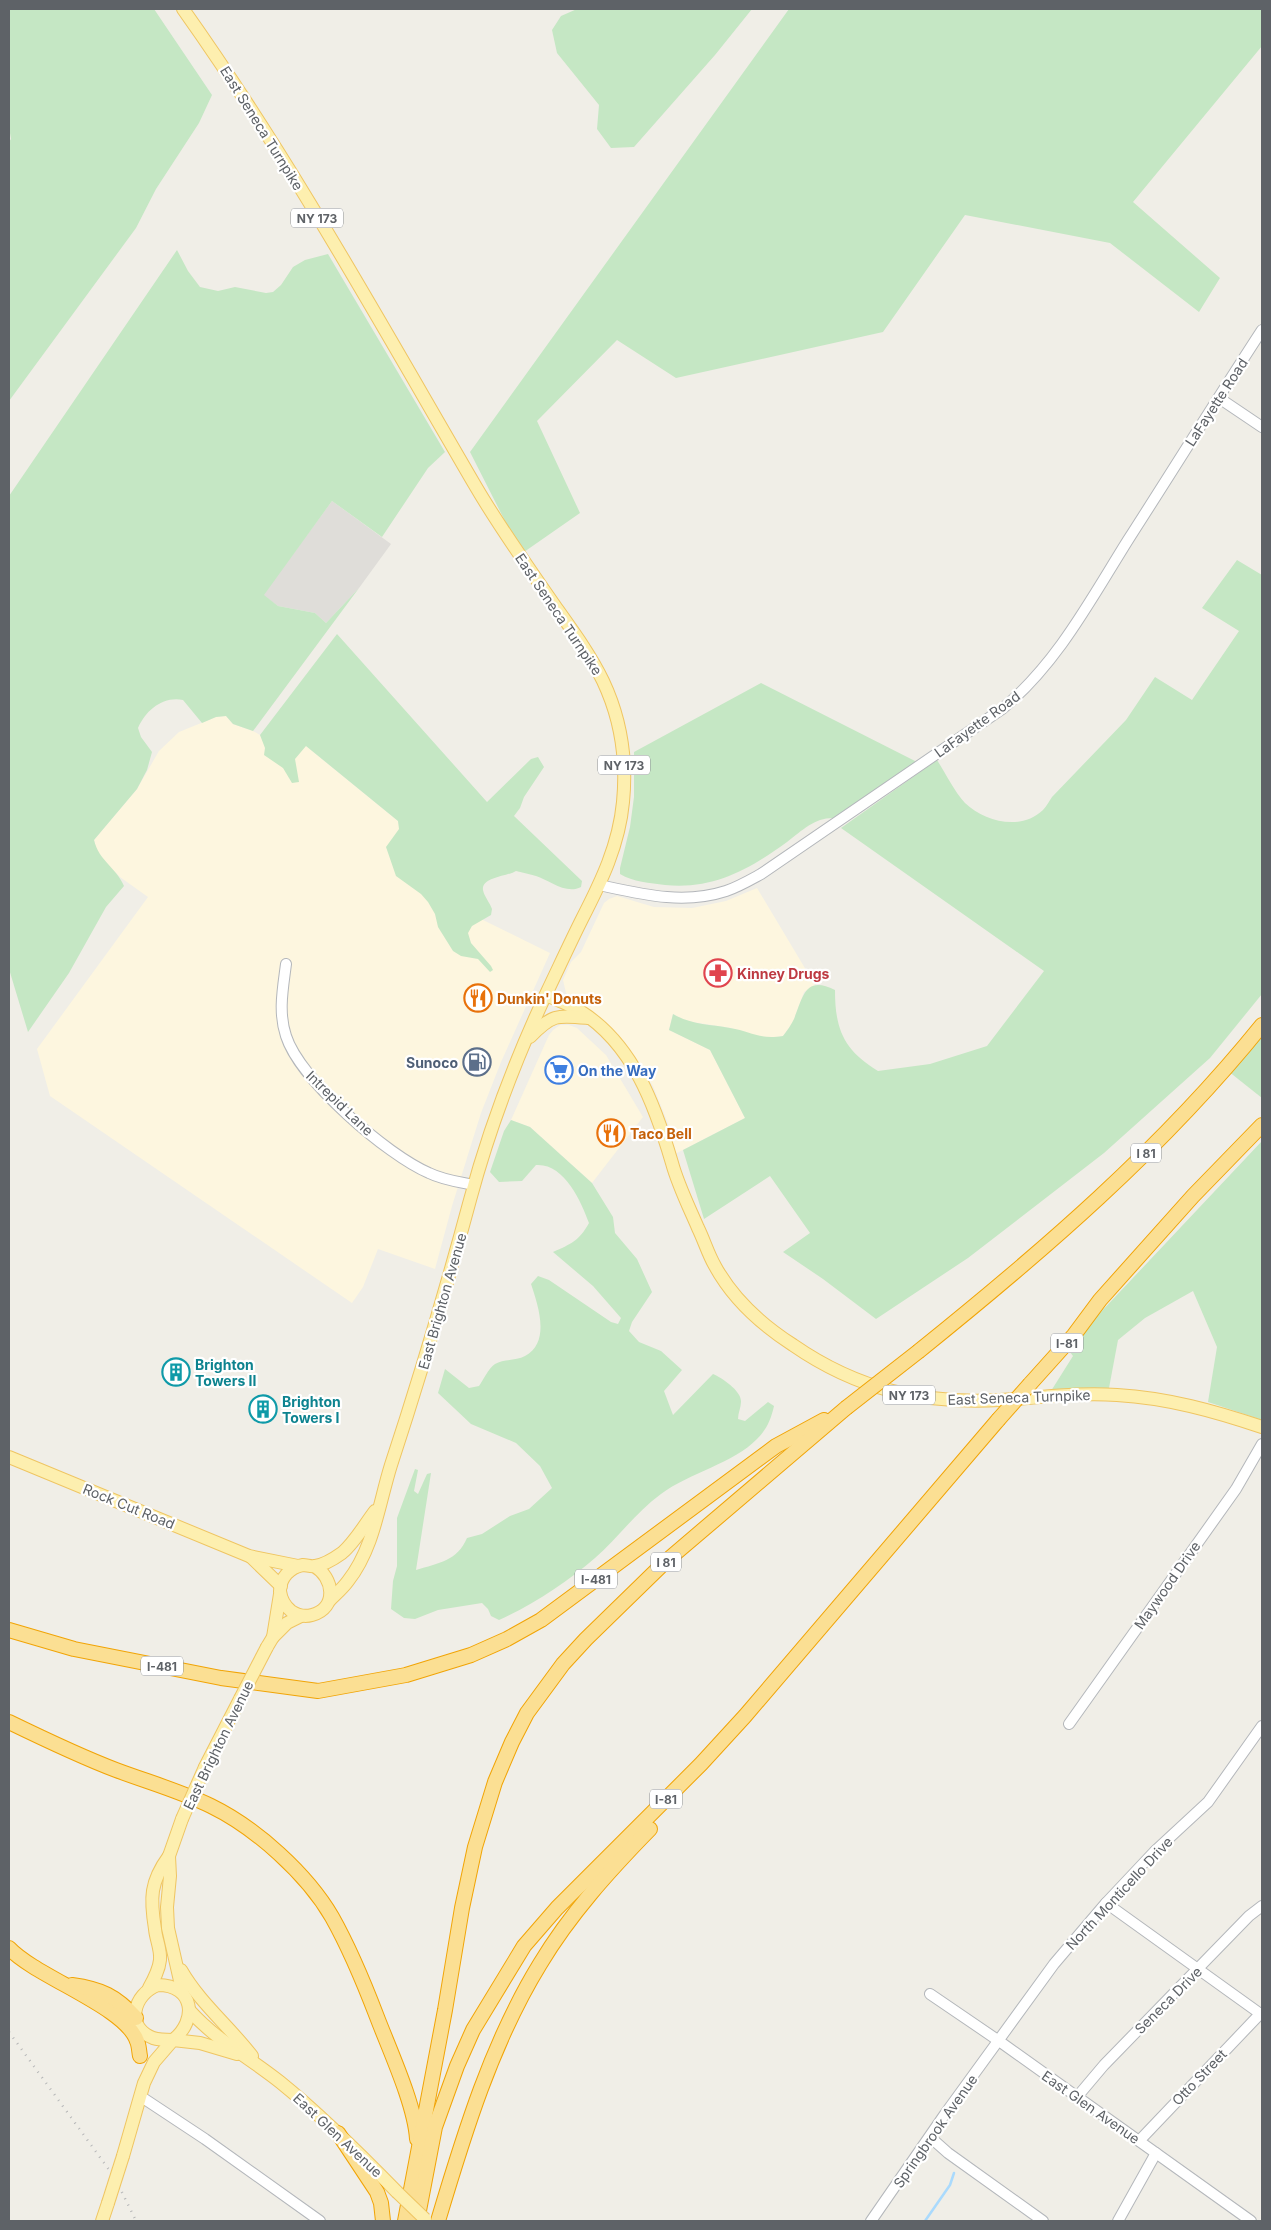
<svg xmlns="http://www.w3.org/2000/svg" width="1271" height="2230" font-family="Inter,sans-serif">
	<rect width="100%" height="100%" fill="#f0eee7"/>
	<g fill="#fdf6df">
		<polygon points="226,716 233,724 253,731 260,735 263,740 306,746 398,821 400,829 467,899 483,920 550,953 501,1062 481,1113 452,1206 435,1269 378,1249 363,1287 352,1303 50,1096 37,1049 148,897 120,877 106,863 97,851 94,840 137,789 159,751 179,732 216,717"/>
		<polygon points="757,888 815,985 804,992 793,1022 783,1036 771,1038 754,1036 731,1028 686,1021 673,1014 669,1030 710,1050 745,1118 675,1154 669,1126 653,1086 632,1054 599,1018 566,993 563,980 571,962 581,952 604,903 609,899 617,896 654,907 692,908 726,901"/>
		<polygon points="560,1025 569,1025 577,1028 606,1055 643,1117 592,1183 530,1127 511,1120 549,1035 553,1030"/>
	</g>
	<polygon fill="#dfddd9" points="332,501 391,544 359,588 326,623 315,613 278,606 263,595"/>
	<g fill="#c5e7c4">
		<polygon points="9,9 154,9 212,95 199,123 156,189 136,228 9,401 9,142 11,139 9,127"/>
		<polygon points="577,9 752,9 715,55 634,147 611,148 597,129 599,105 557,53 552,30 561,16"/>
		<polygon points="789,9 1262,9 1262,46 1133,202 1220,278 1199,312 1110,243 965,215 883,332 676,378 617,340 537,421 580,513 524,552 506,523 470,452"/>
		<path d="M177,250L188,271L200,287L218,291L235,287L266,293L273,292L281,285L293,267L305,260L328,254L445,452L428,468L382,537L332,501L264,595L278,606L315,613L326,623L359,588L253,731L233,724L226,716L216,717L202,723L183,700C163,696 146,710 138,728L141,737L152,752L147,770L137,789L94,840C99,861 116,867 124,886L106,907L69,973L28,1032L9,969V496Z"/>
		<path d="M1237,560L1262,575V994L1210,1058L1104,1153L968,1258L876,1319L823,1279L783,1252L810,1233L770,1176L704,1219L683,1150L745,1118L710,1050L669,1030L673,1014C692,1025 709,1024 730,1028C751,1031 758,1040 783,1036C787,1031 791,1025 794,1019C803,997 805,975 835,990C835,1030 844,1050 878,1071L930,1064L987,1046L1044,971L841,828L937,760C946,774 954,791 965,803C985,822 1021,831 1043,810C1047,806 1049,801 1052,797L1126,720L1155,677L1192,700L1239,631L1202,608Z"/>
		<path d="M337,634L487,802L531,759L538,757L544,767L524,797L520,808L514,816L582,881L581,887C566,895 549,880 536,876C530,874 523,873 516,871C509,876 481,877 483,890C484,896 490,903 492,909L491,915L472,926L468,933L471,943L491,966L493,970L490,972L478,959L461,956L453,951L438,927L435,914L428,902L421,894L396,876L386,847L399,829L398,821L306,746L295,759L299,782L292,783L283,768L264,755L265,748L260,735Z"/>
		<path d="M761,683L917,762L833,818C814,818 803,830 787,842C750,869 713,890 665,885C650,883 633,882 620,874V868L630,827L634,797V752Z"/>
		<polygon points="1262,1032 1262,1098 1228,1071"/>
		<path d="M511,1120L530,1127L592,1183L613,1217L615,1233L637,1259L652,1292L632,1322L629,1331L639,1342L661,1351L682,1370L664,1391L673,1415L713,1374C722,1378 742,1391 741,1402C741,1407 738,1413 738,1419L745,1421L768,1402L774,1406C771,1419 767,1429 757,1439C734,1463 689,1473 661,1494C636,1512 618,1538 595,1558C567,1582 533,1605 499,1620L491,1616L488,1609L482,1603L438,1610L415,1619L404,1618L391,1609L393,1581L397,1566V1518L415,1469L418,1470L414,1491L418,1494L427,1474L431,1473L416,1570C439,1563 457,1561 467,1538L482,1534L510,1516L529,1509L552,1488L540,1466L516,1443L471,1424L438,1393L445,1369L469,1388L479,1386C484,1379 488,1369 495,1364C503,1359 516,1361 525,1356C551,1342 538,1305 531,1284L538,1276L549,1280L611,1322L618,1324L621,1318L593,1286L553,1252C571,1244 579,1241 589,1223C581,1201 564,1163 536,1165L522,1181L499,1182L490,1172L504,1131Z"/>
		<polygon points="1262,1141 1262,1420 1208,1402 1217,1347 1193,1291 1145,1318 1118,1340 1109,1388 1051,1391 1073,1356 1067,1348"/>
	</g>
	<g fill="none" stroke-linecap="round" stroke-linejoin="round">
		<polyline stroke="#aadafd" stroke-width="2.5" points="925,2221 950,2185 954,2173"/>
		<g stroke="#b4b7bb" stroke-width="12">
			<g id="minor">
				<polyline points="1219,398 1262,427"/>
				<path d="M599,885C641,894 683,905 726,891C738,887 750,880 761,874L1002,709C1057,664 1091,599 1128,540C1173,470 1217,399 1262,330"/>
				<path d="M286,964C283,988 278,1012 286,1036C300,1080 387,1155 429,1173C443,1180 459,1182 474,1185"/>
				<polyline points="1069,1724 1236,1489 1262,1444"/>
				<polyline points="1106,1903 1262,2015"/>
				<polyline points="930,1994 999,2041 1251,2221"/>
				<polyline points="140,2096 205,2139 320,2221"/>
				<polyline points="1077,2097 1104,2065 1249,1916 1262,1906"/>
				<polyline points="930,2137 948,2153 1043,2221"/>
				<polyline points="1139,2141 1260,2014"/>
				<polyline points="871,2221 945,2114 1054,1964 1106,1903 1154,1852 1208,1802 1262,1726"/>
				<polyline points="1118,2221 1156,2153"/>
			</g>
		</g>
		<g stroke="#efc562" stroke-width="14">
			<g id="major">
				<path d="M183,9C291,161 382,326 476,487C500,528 528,567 555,606C572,630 590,654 603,681C621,719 627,761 623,802C619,845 601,882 582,919C570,943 559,967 547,992C516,1058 489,1129 470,1200C446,1289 420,1377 391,1465C379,1503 374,1548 348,1581C343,1588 336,1594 330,1600"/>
				<path d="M546,995C557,1000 569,1004 580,1011C633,1044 655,1105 672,1163C678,1185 689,1207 698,1228C704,1240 708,1254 715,1266C733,1299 762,1325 793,1345C858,1390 922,1404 1000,1400C1039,1398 1078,1392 1117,1395C1168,1398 1214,1411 1262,1427"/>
				<path d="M530,1037C552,1014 557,1015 588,1018"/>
				<polyline points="9,1457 249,1556 298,1566"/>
				<polyline points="251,1557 281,1586"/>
				<path d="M314,1566C334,1577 338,1608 312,1615C305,1617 297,1615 291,1611C285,1606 281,1599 280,1591C280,1578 290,1567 303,1565C307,1565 311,1567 315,1566C324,1565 335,1558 342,1553C355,1542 365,1524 375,1511"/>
				<polyline points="273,1637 287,1623 301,1616"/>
				<polyline points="267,1647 273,1637 280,1594"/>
				<polyline points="205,1767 240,1699"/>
				<polyline points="182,1819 169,1856 170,1876 167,1907 168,1928 183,1994"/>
				<path d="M181,1970C200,2003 229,2026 252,2056"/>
				<path d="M158,1985C194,1985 198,2020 173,2040C166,2040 159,2040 153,2038C125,2027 133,1994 158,1985Z"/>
				<path d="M149,1988C154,1979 159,1970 160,1960C161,1949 156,1940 155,1929C150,1898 150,1882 169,1856"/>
				<path d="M190,2011C216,2040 250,2058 280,2082C322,2116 360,2154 397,2192"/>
				<polyline points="123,2156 144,2083 154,2062 173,2040 200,2043 237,2054"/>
				<polyline points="102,2221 108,2203"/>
			</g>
		</g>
		<g stroke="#f1a406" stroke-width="16">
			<g id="highway">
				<path d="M919,1351C1042,1252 1162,1149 1262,1025"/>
				<polyline points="1030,1384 1074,1335 1100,1300 1193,1196 1262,1125"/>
				<polyline points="9,1630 74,1649 221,1678 318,1691 406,1675 471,1655 507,1639 541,1620 776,1446 824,1420"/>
				<path d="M9,1722C44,1739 79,1756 116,1770C148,1782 180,1791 211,1806C256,1828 307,1874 332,1917C350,1949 364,1983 377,2017C390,2051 415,2105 417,2139"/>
				<path d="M9,1948C36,1977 126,2007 137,2041C139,2045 139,2051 140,2056"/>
				<path d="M72,1985C101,1989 116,1996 136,2018"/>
				<polyline points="338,2133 377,2192 381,2203 383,2221"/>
				<polyline points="405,2221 445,2010 462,1908 475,1847 495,1782 512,1742 527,1713 563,1664 586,1639 664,1563 846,1408"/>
				<polyline points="417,2221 435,2127 457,2066 473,2030 524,1946 557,1908 701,1764 745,1716 998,1420"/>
				<path d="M438,2221C464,2134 492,2042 540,1964C570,1914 609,1871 650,1829"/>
			</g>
		</g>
		<use href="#minor" stroke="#fff" stroke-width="10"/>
		<use href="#major" stroke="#fdefaf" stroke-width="12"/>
		<use href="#highway" stroke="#fbdf93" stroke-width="14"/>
		<polyline stroke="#b5b6b7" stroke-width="2.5" stroke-dasharray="1 6" stroke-linecap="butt" points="9,2032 115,2178 136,2221"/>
		<g stroke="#efc562" stroke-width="14" stroke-linecap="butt">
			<g id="major-bridge">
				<polyline points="240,1699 267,1647"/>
				<polyline points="182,1819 205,1767"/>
				<polyline points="397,2192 425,2219"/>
				<polyline points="108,2203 123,2156"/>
			</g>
		</g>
		<g stroke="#f1a406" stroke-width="16" stroke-linecap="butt">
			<g id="highway-bridge">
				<polyline points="846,1408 919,1351"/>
				<polyline points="998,1420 1030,1384"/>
			</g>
		</g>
		<use href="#major-bridge" stroke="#fdefaf" stroke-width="12"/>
		<use href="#highway-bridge" stroke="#fbdf93" stroke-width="14"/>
	</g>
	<defs>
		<g id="pharmacy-ring" transform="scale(1.4375)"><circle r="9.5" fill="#fff" stroke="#e0444e" stroke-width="1.5"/><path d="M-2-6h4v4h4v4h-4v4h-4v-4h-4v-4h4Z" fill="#e0444e"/></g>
		<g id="restaurant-ring" transform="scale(1.4375)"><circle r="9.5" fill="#fff" stroke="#e8710a" stroke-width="1.5"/><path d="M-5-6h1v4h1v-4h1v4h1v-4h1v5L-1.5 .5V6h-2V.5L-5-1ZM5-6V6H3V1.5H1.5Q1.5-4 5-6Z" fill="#e8710a"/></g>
		<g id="fuel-ring" transform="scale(1.4375)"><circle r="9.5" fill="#fff" stroke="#5c6f8a" stroke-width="1.5"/><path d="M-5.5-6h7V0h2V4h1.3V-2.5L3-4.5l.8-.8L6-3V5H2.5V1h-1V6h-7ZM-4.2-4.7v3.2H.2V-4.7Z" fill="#5c6f8a"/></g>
		<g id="supermarket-ring" transform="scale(1.4375)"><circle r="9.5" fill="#fff" stroke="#3f7fe0" stroke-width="1.5"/><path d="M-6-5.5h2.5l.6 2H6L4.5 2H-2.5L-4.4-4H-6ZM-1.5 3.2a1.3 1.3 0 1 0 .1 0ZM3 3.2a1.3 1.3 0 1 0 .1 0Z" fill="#3f7fe0"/></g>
		<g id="building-ring" transform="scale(1.4375)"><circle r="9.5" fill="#fff" stroke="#0f9aa8" stroke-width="1.5"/><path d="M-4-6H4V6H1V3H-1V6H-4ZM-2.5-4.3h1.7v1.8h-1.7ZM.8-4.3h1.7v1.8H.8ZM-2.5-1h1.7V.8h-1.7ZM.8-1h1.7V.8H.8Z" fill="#0f9aa8"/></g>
	</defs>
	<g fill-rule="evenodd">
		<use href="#pharmacy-ring" x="718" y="973"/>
		<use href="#restaurant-ring" x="478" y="998"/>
		<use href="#fuel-ring" x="477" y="1062"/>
		<use href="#supermarket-ring" x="559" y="1070"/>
		<use href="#restaurant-ring" x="611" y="1133"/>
		<use href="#building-ring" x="176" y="1372"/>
		<use href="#building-ring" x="263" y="1409"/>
	</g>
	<g text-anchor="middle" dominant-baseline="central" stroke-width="4.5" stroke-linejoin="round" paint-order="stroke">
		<g fill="#fff" stroke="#8e9195" stroke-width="1">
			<rect x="291" y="208.5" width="52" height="19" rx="4"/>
			<rect x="598" y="755.5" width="52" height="19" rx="4"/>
			<rect x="1131" y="1143.5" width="30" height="19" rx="4"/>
			<rect x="1051" y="1333.5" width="32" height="19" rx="4"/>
			<rect x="883" y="1385.5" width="52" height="19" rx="4"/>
			<rect x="651" y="1552.5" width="30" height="19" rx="4"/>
			<rect x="575" y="1569.5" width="42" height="19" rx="4"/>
			<rect x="141" y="1656.5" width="42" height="19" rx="4"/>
			<rect x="650" y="1789.5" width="32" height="19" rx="4"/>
		</g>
		<g font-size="12" font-weight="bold" fill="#5e6267">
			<text x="317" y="218">NY 173</text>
			<text x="624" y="765">NY 173</text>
			<text x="1146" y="1153">I 81</text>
			<text x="1067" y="1343">I-81</text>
			<text x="909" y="1395">NY 173</text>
			<text x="666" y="1562">I 81</text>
			<text x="596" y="1579">I-481</text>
			<text x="162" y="1666">I-481</text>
			<text x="666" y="1799">I-81</text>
		</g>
		<g font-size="14" fill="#5e6267" stroke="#fff">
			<text transform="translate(262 128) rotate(58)">East Seneca Turnpike</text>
			<text transform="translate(1216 402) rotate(-57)">LaFayette Road</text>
			<text transform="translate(559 614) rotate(56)">East Seneca Turnpike</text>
			<text transform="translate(977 724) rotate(-36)">LaFayette Road</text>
			<text transform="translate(340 1103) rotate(44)">Intrepid Lane</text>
			<text transform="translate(442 1301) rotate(-74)">East Brighton Avenue</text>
			<text transform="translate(1019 1397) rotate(-2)">East Seneca Turnpike</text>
			<text transform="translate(129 1506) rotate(22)">Rock Cut Road</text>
			<text transform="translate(1167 1585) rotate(-55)">Maywood Drive</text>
			<text transform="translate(218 1745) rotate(-64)">East Brighton Avenue</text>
			<text transform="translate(1119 1893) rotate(-47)">North Monticello Drive</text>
			<text transform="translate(1168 2000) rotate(-45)">Seneca Drive</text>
			<text transform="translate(1199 2077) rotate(-46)">Otto Street</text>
			<text transform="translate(1091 2107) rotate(35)">East Glen Avenue</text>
			<text transform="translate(935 2131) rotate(-55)">Springbrook Avenue</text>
			<text transform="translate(338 2135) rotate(43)">East Glen Avenue</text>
		</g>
		<g font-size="14" font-weight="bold" fill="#be3a42" stroke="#fff" text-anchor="start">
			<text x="737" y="973">Kinney Drugs</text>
		</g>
		<g font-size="14" font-weight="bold" fill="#c56008" stroke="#fff" text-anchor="start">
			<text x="497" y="998">Dunkin' Donuts</text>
			<text x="630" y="1133">Taco Bell</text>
		</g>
		<g font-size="14" font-weight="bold" fill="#4e5e75" stroke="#fff" text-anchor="end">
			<text x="458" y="1062">Sunoco</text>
		</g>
		<g font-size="14" font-weight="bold" fill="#366cbe" stroke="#fff" text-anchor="start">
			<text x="578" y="1070">On the Way</text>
		</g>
		<g font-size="14" font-weight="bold" fill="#0d838f" stroke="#fff" text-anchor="start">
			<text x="195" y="1364">Brighton<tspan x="195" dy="16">Towers II</tspan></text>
			<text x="282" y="1401">Brighton<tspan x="282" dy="16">Towers I</tspan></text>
		</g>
	</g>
	<rect width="1271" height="2230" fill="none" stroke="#5e6267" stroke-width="20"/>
</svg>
